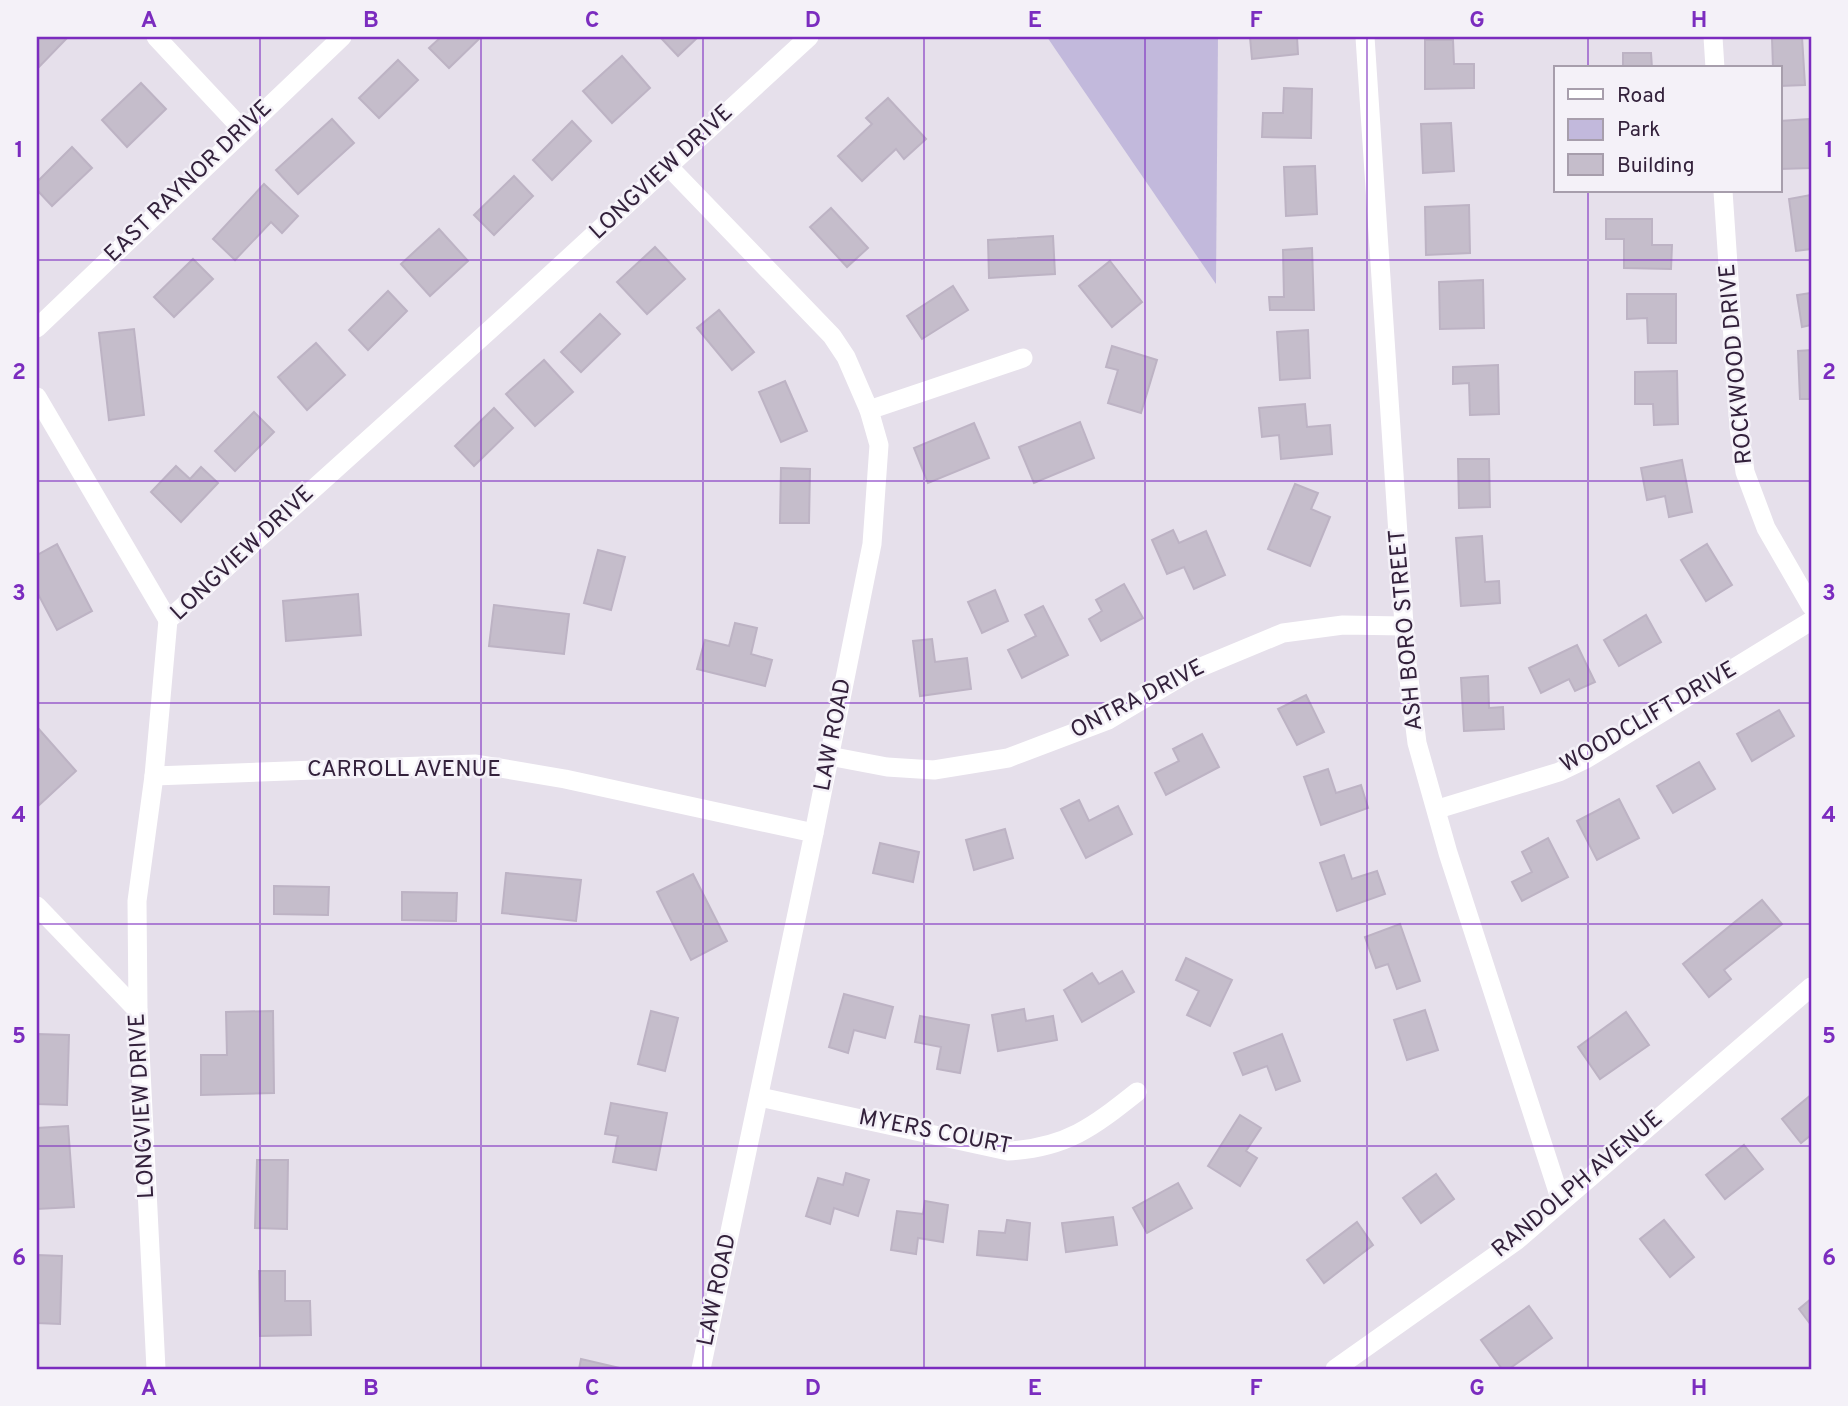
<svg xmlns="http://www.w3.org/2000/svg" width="1848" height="1406" font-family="Overpass,sans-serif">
	<rect width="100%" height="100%" fill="#e6e0eb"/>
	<polygon fill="#c2b9dc" points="1047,37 1218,37 1216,284"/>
	<g fill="#c5bdcb" stroke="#bdb3c4" stroke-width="2">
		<polygon points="37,37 68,37 39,67"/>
		<polygon points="441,37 481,37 449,68 429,48"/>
		<polygon points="660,37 698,37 678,56"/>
		<polygon points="1250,37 1297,37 1298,54 1252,59"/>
		<polygon points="1802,37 1805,85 1780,86 1780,68 1773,68 1772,38"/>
		<polygon points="1425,40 1453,40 1454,64 1474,64 1474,88 1425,89"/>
		<polygon points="1623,53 1651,53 1652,68 1623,68"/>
		<polygon points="622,56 650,88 612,123 583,91"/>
		<polygon points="398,60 418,80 379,118 359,98"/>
		<polygon points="141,83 166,109 127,147 102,120"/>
		<polygon points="1284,88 1312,89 1311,138 1262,137 1263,113 1283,113"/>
		<polygon points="888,98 926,139 904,159 896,149 862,181 838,156 872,124 866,118"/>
		<polygon points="332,119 354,143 298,194 276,170"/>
		<polygon points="1809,119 1811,168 1780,169 1780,121"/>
		<polygon points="572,121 591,141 552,180 533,160"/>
		<polygon points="1451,123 1454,171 1423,173 1421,124"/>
		<polygon points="72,147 92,168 52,206 37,190 37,182"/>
		<polygon points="1315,166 1317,214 1286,216 1284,167"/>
		<polygon points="514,176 533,196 494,235 474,215"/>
		<polygon points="264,184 298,216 282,233 271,222 235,260 213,239"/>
		<polygon points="1811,195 1811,249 1796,251 1789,199"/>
		<polygon points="1469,205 1470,253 1426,255 1425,207"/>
		<polygon points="831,208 868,248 847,267 810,227"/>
		<polygon points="1606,219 1652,219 1652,245 1672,245 1671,269 1624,268 1624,239 1606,239"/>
		<polygon points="439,229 468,261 430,296 401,264"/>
		<polygon points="1053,236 1055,274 989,278 988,240"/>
		<polygon points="655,247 685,279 647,314 617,282"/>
		<polygon points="1312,248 1314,310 1270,310 1269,297 1284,297 1283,250"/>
		<polygon points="193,259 213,279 174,317 154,297"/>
		<polygon points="1110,261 1142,302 1112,327 1079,286"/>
		<polygon points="1483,280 1484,328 1440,329 1439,282"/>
		<polygon points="953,286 968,310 922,339 907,316"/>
		<polygon points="388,291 407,311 368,350 349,330"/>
		<polygon points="1811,293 1811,325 1802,327 1797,295"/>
		<polygon points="1627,294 1676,294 1676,343 1648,343 1647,318 1627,319"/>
		<polygon points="719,310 754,352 732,370 697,328"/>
		<polygon points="600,314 620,334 581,372 561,352"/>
		<polygon points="134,329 144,415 109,420 99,333"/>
		<polygon points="1308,330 1310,378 1280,380 1277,332"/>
		<polygon points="316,343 345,375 307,410 278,377"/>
		<polygon points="1112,346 1157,360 1141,413 1108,403 1118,370 1106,367"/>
		<polygon points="1811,350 1811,399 1800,399 1798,351"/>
		<polygon points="544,360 573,392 535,426 506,394"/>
		<polygon points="1498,365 1499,414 1470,415 1469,383 1453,384 1453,367"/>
		<polygon points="1677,371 1678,424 1654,425 1653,404 1635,404 1635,372"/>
		<polygon points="785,381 807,431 781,442 759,392"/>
		<polygon points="1305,404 1307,427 1330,425 1332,454 1281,459 1279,435 1262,437 1259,408"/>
		<polygon points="494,408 513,428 474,466 455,446"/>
		<polygon points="254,412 274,432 235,471 215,451"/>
		<polygon points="1080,422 1094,458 1034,483 1019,447"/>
		<polygon points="974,423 989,458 928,483 914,448"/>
		<polygon points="1458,459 1489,459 1490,507 1459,508"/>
		<polygon points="1682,460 1692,512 1669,517 1665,496 1647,500 1641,468"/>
		<polygon points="176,466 190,479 201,467 218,483 181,522 151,492"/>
		<polygon points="781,468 810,469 809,523 780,523"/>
		<polygon points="1295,484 1318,493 1311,509 1330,517 1310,566 1268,549"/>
		<polygon points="1173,530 1179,543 1206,531 1225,575 1194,589 1184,567 1167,574 1152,540"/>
		<polygon points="1482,536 1485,582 1499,581 1500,603 1461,606 1456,538"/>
		<polygon points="57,544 92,611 57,630 37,592 37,555"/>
		<polygon points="1707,544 1732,585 1706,601 1681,560"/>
		<polygon points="598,550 625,557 611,610 584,603"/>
		<polygon points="1124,584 1143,618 1101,641 1089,619 1102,611 1096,600"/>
		<polygon points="995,590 1008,621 982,633 968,602"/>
		<polygon points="358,594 361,635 286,641 283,601"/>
		<polygon points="494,605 569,614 564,654 489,646"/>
		<polygon points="1043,606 1068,655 1022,678 1008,650 1036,636 1025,615"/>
		<polygon points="1646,615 1661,642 1619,666 1604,640"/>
		<polygon points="735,623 757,628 751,654 772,660 765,686 697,669 705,640 729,646"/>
		<polygon points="932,639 935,662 967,658 971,689 920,696 913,641"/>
		<polygon points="1577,645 1595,682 1575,691 1569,679 1541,693 1529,668"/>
		<polygon points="1488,676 1489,708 1503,707 1504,729 1464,731 1461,678"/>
		<polygon points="1306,695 1324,732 1297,745 1278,709"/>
		<polygon points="1779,710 1794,736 1752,761 1737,734"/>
		<polygon points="37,727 76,771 38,806 37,804"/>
		<polygon points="1202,734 1219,767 1166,795 1155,773 1179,761 1173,749"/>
		<polygon points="1699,762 1715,789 1673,813 1657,786"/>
		<polygon points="1328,769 1336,793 1361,785 1368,808 1321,825 1304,777"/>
		<polygon points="1619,799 1639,838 1597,860 1577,821"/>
		<polygon points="1079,800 1089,821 1118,806 1132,834 1086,858 1061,809"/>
		<polygon points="1005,829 1013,858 974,870 966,840"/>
		<polygon points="1548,838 1568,877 1522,901 1512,882 1532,872 1522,852"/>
		<polygon points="880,843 919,852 913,882 873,873"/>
		<polygon points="1344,855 1352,879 1377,871 1385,894 1337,911 1320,863"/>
		<polygon points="506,873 581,880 576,921 502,913"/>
		<polygon points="693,874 727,941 691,960 657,892"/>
		<polygon points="274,886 329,887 328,915 274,914"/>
		<polygon points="402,892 457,893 456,921 402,920"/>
		<polygon points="1762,900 1782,924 1724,970 1731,979 1709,997 1683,964"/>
		<polygon points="1400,924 1420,981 1397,989 1388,964 1376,968 1365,937"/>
		<polygon points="1186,958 1232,980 1210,1026 1187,1015 1199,991 1176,980"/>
		<polygon points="1122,971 1134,992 1082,1022 1064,990 1092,973 1099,984"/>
		<polygon points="844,994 893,1007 885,1038 854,1030 848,1053 829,1047"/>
		<polygon points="1024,1009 1026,1021 1053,1016 1057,1040 998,1051 992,1015"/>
		<polygon points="1425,1010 1438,1050 1407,1060 1394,1020"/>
		<polygon points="273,1011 274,1093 201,1095 201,1055 227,1055 226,1012"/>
		<polygon points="651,1011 678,1018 665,1071 638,1064"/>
		<polygon points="1626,1012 1649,1045 1600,1079 1578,1047"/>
		<polygon points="920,1016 969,1025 960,1073 937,1069 941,1047 915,1042"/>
		<polygon points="37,1034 69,1035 67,1105 37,1104"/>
		<polygon points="1282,1034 1300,1081 1276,1090 1267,1066 1243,1075 1234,1053"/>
		<polygon points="1811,1095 1811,1135 1801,1143 1782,1119"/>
		<polygon points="611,1103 667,1113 656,1170 613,1162 618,1136 605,1134"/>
		<polygon points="1240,1115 1261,1128 1246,1151 1257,1158 1240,1186 1208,1166"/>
		<polygon points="68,1126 74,1207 37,1209 37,1128"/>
		<polygon points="1744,1145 1763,1169 1725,1199 1706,1175"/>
		<polygon points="257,1160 288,1160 287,1229 255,1228"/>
		<polygon points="846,1173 869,1180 858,1216 834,1208 830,1224 806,1216 818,1178 843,1185"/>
		<polygon points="1436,1174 1454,1199 1421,1223 1403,1198"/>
		<polygon points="1178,1183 1192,1208 1147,1233 1133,1208"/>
		<polygon points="925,1201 948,1205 943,1242 918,1238 916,1254 891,1250 897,1211 923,1214"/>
		<polygon points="1113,1217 1117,1245 1066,1252 1062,1223"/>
		<polygon points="1007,1220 1030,1223 1027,1260 977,1255 979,1231 1005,1233"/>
		<polygon points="1664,1220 1694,1257 1670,1277 1640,1239"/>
		<polygon points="1357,1222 1373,1245 1324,1283 1307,1260"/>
		<polygon points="37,1255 62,1256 60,1324 37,1323"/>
		<polygon points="259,1271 285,1271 285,1301 310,1301 311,1335 260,1336"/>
		<polygon points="1811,1299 1811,1325 1799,1309"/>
		<polygon points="1529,1306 1552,1338 1509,1369 1502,1369 1481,1340"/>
		<polygon points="581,1359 624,1369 579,1369"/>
	</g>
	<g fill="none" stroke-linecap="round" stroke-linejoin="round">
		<g stroke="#fff" stroke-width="19">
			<polyline points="156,37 243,130"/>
			<polyline points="1365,37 1406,655 1417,743 1448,853 1561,1201"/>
			<polyline points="1713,37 1715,68"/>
			<polyline points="669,167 832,336 846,357 869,410 879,445 872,544 814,833"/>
			<polyline points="1723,191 1739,427 1745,472 1766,528 1811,606"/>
			<polyline points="37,328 342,37"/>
			<polyline points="37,397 168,620"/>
			<polyline points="869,410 1023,358"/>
			<polyline points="829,756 887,767 934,770 1008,758 1108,720 1189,672 1283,633 1343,625 1404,626"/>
			<polyline points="154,776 168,620 512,310 809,37"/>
			<polyline points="1438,809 1559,772 1586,759 1811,621"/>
			<polyline points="37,906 138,1011"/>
			<path d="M760,1097L1008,1151C1066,1148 1093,1127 1137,1092"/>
			<polyline points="1335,1369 1516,1241 1811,987"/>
		</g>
		<polyline stroke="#fff" stroke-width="19" points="156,1369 138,1011 137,901 154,776 476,764 565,779 814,833 701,1369"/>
	</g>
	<path fill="none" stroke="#7b2cbf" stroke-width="2" stroke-opacity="0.55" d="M260,37V1369M481,37V1369M703,37V1369M924,37V1369M1145,37V1369M1367,37V1369M1588,37V68M1588,191V1369M37,260H1811M37,481H1811M37,703H1811M37,924H1811M37,1146H1811"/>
	<g text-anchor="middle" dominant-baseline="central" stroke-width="5" stroke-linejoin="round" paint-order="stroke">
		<g font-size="23" fill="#33213b" stroke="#f4f1f8">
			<text transform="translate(662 173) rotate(-43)">LONGVIEW DRIVE</text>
			<text transform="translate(189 182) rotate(-44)">EAST RAYNOR DRIVE</text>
			<text transform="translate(1737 364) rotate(-95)">ROCKWOOD DRIVE</text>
			<text transform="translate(243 554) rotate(-43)">LONGVIEW DRIVE</text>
			<text transform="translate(1407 630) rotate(-95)">ASH BORO STREET</text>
			<text transform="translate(1138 700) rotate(-27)">ONTRA DRIVE</text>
			<text transform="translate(1649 718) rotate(-30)">WOODCLIFT DRIVE</text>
			<text transform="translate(834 735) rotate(-79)">LAW ROAD</text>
			<text x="404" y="770">CARROLL AVENUE</text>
			<text transform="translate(143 1106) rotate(-93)">LONGVIEW DRIVE</text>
			<text transform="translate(935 1133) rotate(11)">MYERS COURT</text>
			<text transform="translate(1578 1185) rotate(-40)">RANDOLPH AVENUE</text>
			<text transform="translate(718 1290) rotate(-78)">LAW ROAD</text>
		</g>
	</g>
	<rect width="1848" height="1406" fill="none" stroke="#f4f1f8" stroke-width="77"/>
	<rect x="1554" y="66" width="228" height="126" fill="#f4f1f8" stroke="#a79eac" stroke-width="2"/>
	<rect x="1568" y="89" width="35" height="10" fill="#ffffff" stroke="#a79eac" stroke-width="2"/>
	<text x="1617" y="102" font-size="21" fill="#33213b">Road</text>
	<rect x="1568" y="119" width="35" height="21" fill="#c2b9dc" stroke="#a79eac" stroke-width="2"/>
	<text x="1617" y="136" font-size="21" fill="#33213b">Park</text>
	<rect x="1568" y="154" width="35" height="21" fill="#c5bdcb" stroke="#a79eac" stroke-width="2"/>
	<text x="1617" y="172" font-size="21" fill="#33213b">Building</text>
	<rect x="38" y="38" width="1772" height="1330" fill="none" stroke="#7b2cbf" stroke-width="2.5"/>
	<g font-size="23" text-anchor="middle" font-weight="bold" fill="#7b2cbf">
		<text x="149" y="27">A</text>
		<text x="371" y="27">B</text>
		<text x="592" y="27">C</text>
		<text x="813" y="27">D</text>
		<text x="1035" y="27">E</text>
		<text x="1256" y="27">F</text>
		<text x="1477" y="27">G</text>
		<text x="1699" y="27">H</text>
		<text x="19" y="157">1</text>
		<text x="1829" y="157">1</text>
		<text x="19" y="379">2</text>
		<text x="1829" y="379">2</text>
		<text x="19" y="600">3</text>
		<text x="1829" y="600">3</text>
		<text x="19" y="822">4</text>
		<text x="1829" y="822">4</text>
		<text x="19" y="1043">5</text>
		<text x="1829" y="1043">5</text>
		<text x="19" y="1265">6</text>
		<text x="1829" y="1265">6</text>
		<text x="149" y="1395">A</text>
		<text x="371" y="1395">B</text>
		<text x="592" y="1395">C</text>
		<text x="813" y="1395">D</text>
		<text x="1035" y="1395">E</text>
		<text x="1256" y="1395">F</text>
		<text x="1477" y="1395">G</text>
		<text x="1699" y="1395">H</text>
	</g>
</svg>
